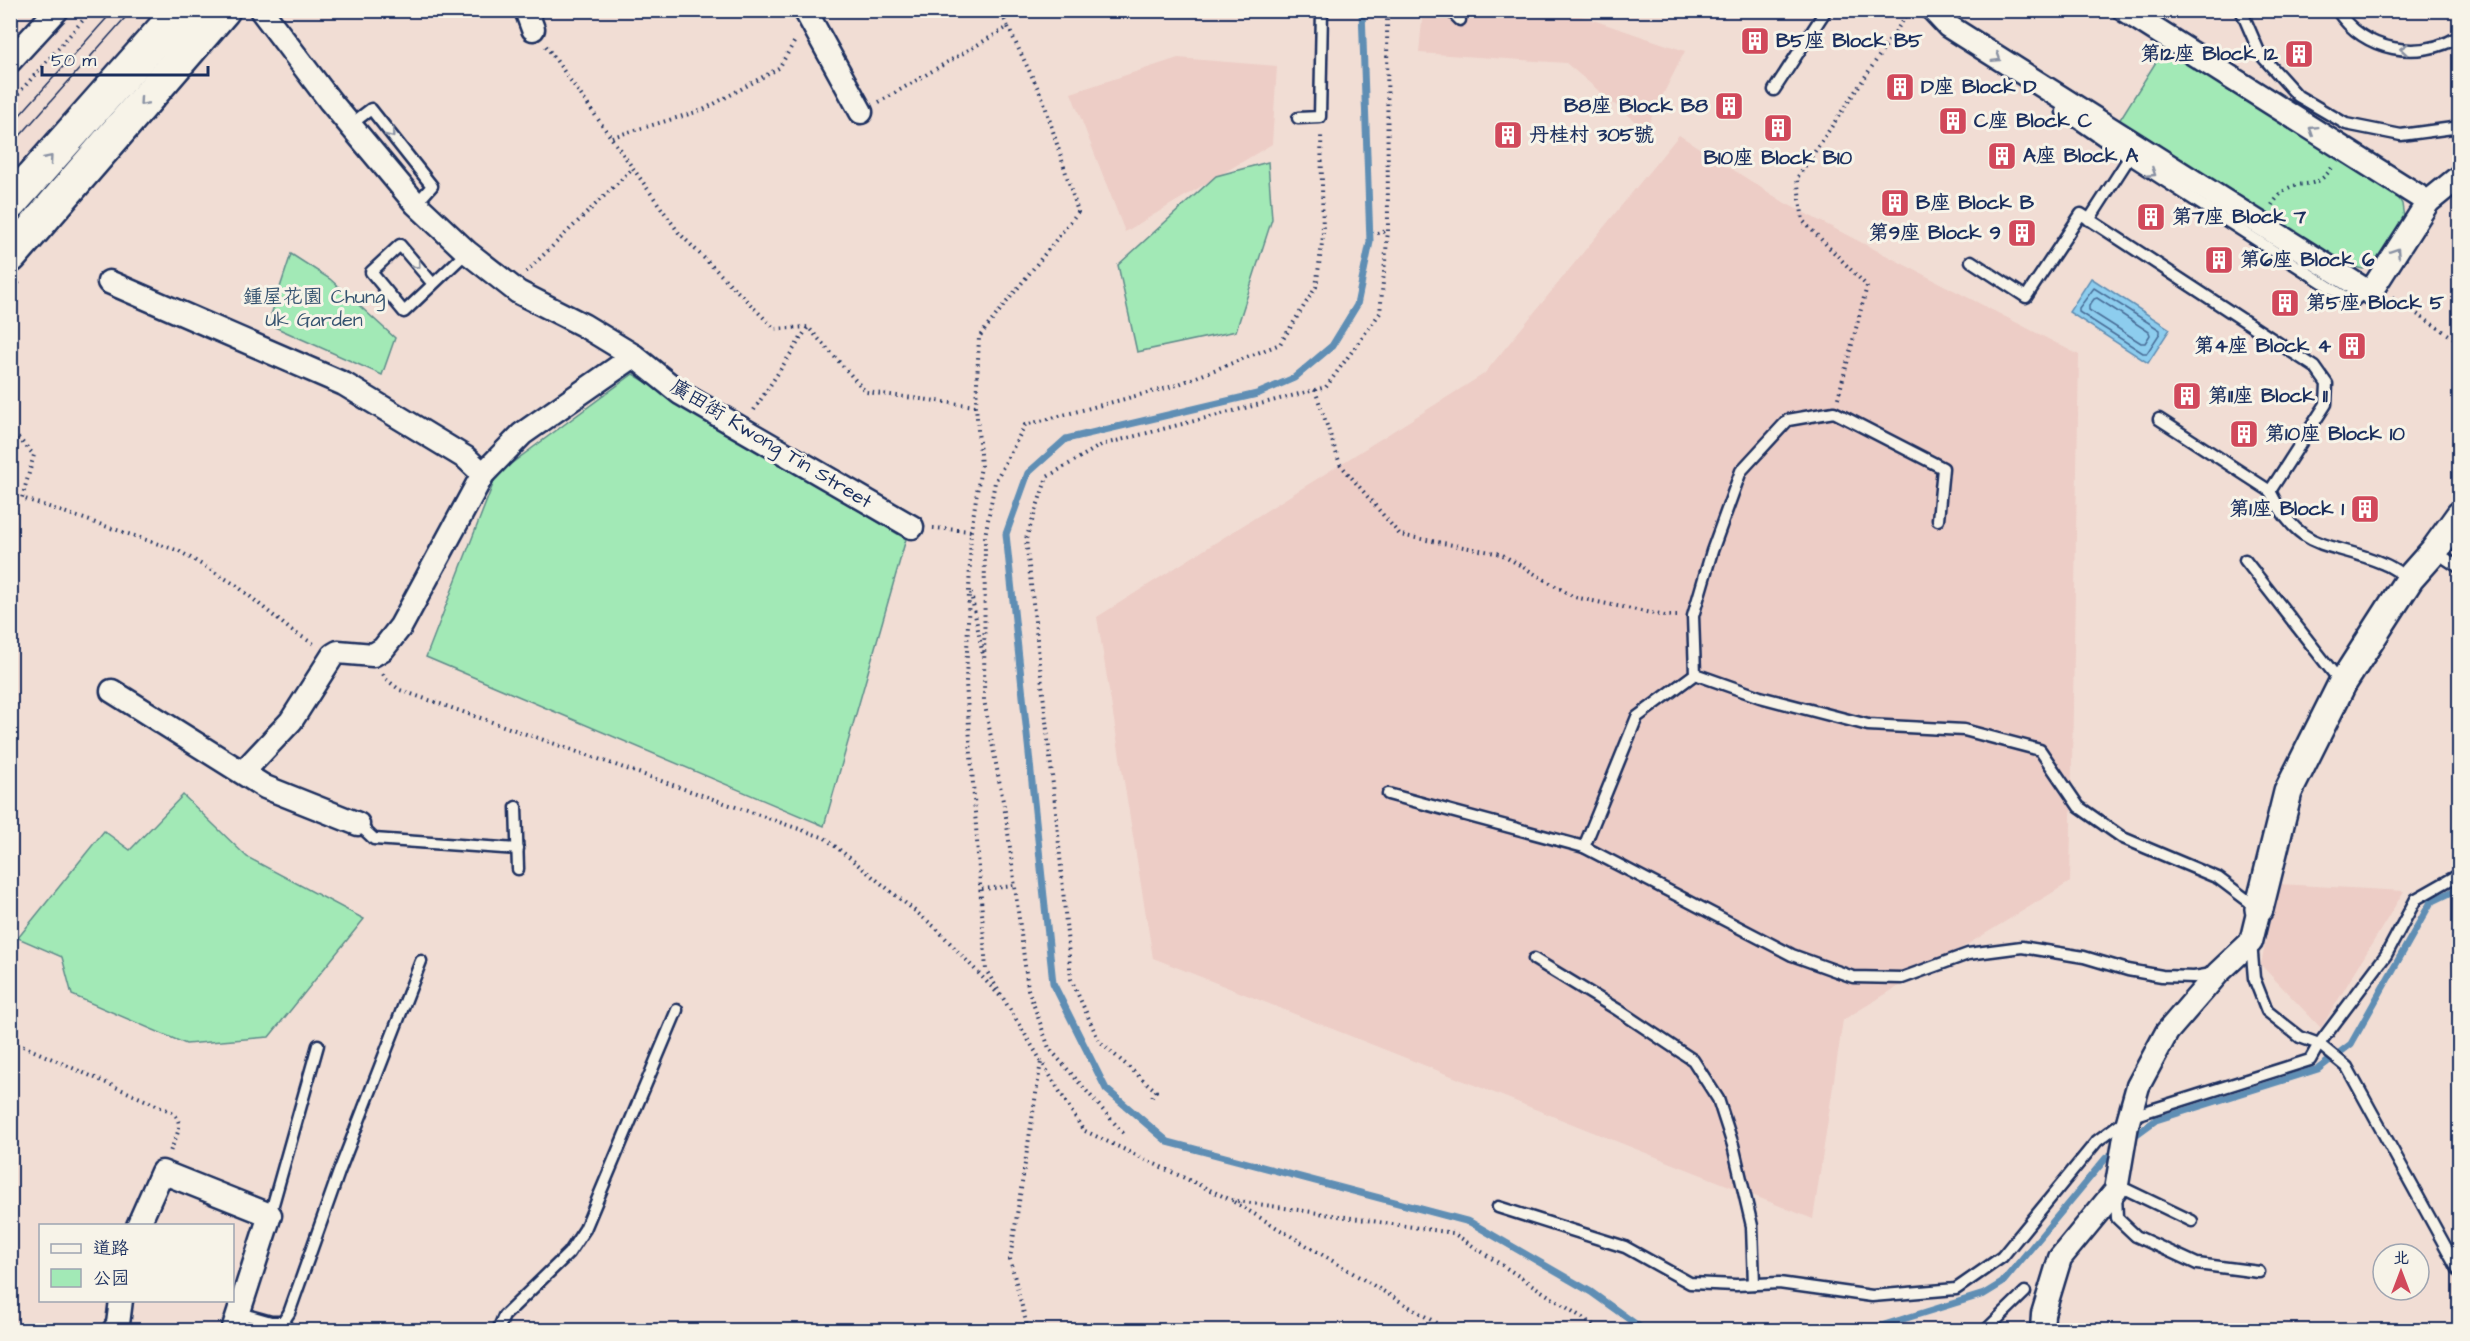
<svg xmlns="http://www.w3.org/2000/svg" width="2470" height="1341" font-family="'Architects Daughter','LXGW WenKai TC',sans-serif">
	<rect width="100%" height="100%" fill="#f1ddd4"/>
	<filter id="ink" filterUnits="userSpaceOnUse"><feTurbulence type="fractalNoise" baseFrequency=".0167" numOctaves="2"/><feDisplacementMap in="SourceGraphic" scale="12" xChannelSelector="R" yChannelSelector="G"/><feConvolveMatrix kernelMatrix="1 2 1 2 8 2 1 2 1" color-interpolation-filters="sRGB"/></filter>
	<g filter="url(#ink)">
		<g fill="#edcdc6">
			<polygon points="1423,10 1566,11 1685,51 1645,130 1566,63 1419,53"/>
			<polygon points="1178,58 1277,66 1272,144 1125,232 1071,93"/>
			<polygon points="1679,135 1785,203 2079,355 2070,882 1843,1020 1813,1219 1153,958 1097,617 1484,374"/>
			<polygon points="2277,884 2404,891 2321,1028 2261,965"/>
		</g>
		<g fill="#a2e9b6" stroke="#5e8c8a" stroke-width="1.5">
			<polygon points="2164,49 2398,197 2402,204 2404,218 2376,264 2363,269 2350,266 2119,121"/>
			<polygon points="1268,162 1272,219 1236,331 1137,352 1118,265 1216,176"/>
			<polygon points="291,254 330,279 395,338 382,375 268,324"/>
			<polygon points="633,374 906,539 824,826 426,657 497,474"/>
			<polygon points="183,795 247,857 364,919 269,1037 186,1044 72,995 62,957 18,938 104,831 130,850"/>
		</g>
		<polygon fill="#8dcdee" stroke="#5f8eb4" stroke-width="1.5" points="2091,278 2170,329 2148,363 2069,312"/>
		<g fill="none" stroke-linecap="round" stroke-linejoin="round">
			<g stroke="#496e98" stroke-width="1.5">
				<polygon points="2094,288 2160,330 2160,333 2147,353 2143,353 2079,312 2079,308"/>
				<polygon points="2097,298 2149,332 2150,335 2145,343 2141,343 2089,310 2089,306 2094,299"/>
			</g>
			<g stroke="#5f8eb4" stroke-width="7">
				<polyline points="1362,10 1370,242 1357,305 1332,346 1294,378 1257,394 1066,439 1028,473 1006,534 1053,983 1106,1089 1168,1142 1470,1222 1591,1292 1644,1330"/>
				<polyline points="2130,1139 2156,1120 2318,1069 2351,1044 2431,902 2460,888"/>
				<polyline points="1868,1330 1984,1294 2002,1283 2106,1158 2117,1150"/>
			</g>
			<g stroke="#1b2f5e" stroke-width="15">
				<g id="service">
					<polyline points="1450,10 1460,20"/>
					<polyline points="2241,10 2260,54 2298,96 2346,124 2401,135 2460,127"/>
					<path d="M2337,10C2364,52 2419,61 2460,36"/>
					<polyline points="1774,90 1826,10"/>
					<polyline points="2064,100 2062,112 2129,158 2353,302 2365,290"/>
					<polyline points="1298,118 1320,117 1322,10"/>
					<polyline points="350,125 371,109 432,186 416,204"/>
					<polyline points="2089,220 2129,158"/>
					<polyline points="1971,261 2026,297 2081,214 2315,367 2327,384 2326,404 2270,491 2159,419"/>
					<polyline points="433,284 400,245 371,272 404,312 467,252"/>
					<path d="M2270,491C2301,555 2329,540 2384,564C2392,567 2400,573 2408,578"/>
					<polyline points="1938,520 1943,468 1834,412 1788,420 1741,471 1712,551 1693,616 1695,674 1760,697 1868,725 1964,730 2040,750 2079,807 2123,838 2218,878 2259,909"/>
					<polyline points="2434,551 2460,568"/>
					<polyline points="2245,560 2342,684"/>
					<polyline points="1388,794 1584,847 1792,955 1853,977 1902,978 1968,954 2022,947 2084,957 2128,970 2162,976 2194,977 2212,974"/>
					<polyline points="516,807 518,869"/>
					<polyline points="358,824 374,839 518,849"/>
					<polyline points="1584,847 1637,717 1695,674"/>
					<polyline points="2251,942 2254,978 2267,1011 2300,1037 2319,1044 2347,1067 2460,1273"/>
					<polyline points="1534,959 1618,1010 1693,1060 1718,1099 1733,1145 1752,1226 1754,1284"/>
					<polyline points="2117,1185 2192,1221"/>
					<polyline points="2116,1193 2117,1218 2136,1236 2197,1264 2259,1272"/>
					<polyline points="1498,1207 1625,1247 1690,1283 1736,1285 1779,1283 1872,1296 1956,1289 2002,1257 2097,1141 2129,1117 2310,1060 2319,1044 2386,955 2416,899 2460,874"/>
					<polyline points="270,1215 318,1045"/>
					<polyline points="239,1313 271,1322 283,1322 289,1313 339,1172 421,961"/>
					<polyline points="498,1330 504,1316 569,1253 585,1229 677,1010"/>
					<polyline points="1986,1330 2025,1292"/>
				</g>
			</g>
			<g stroke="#1b2f5e" stroke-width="27">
				<g id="minor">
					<polyline points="261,10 330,101 416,204 467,252 518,292 583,325 634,356 680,393 912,527"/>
					<polyline points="526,10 533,29"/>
					<polyline points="805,10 861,112"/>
					<polyline points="1933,10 1948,26 2370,293 2428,202 2124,10"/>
					<polyline points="10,61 57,10"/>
					<polyline points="2428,202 2460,176"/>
					<polyline points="109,282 344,384 466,458 483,474"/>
					<polyline points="112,691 265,787 358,824"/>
					<polyline points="243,772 291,721 333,655 338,652 373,655 383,649 401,626 483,474 522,434 634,356"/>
					<polyline points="138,1226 162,1172 270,1215 233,1330"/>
					<polyline points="114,1330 118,1324 121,1300"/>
					<polyline points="2042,1330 2043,1314 2060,1258 2116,1190 2127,1125 2138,1086 2167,1032 2218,973 2251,942 2259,909"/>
				</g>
			</g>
			<g stroke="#1b2f5e" stroke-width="32">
				<polyline id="tertiary" points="2259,909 2288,792 2342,684 2410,578 2434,551 2460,515"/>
			</g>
			<g stroke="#1b2f5e" stroke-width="38">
				<g id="primary">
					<polyline points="10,203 181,10"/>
					<polyline points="10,256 223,10"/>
				</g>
			</g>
			<g stroke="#1b2f5e" stroke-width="4" stroke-dasharray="1.5 4.5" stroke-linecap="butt">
				<polyline points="1008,27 1043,99 1078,212 979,337 976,406 981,466 971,531 966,683 986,970 1083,1130 1231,1200 1453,1233 1601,1330"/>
				<polyline points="546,46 679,233 775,329 808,327 866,392 976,406"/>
				<polyline points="879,102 1008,27 1000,10"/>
				<polyline points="10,103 92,10"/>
				<polyline points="612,137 703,110 779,68 796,39"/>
				<path d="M2272,205C2275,200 2280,194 2285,190C2303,178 2315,193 2333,166"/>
				<polyline points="1377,233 1388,231"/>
				<polyline points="526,272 633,168"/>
				<polyline points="10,292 19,282"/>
				<polyline points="2392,298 2460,342"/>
				<polyline points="1315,390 1340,464 1400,535 1501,554 1574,597 1665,616 1678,616"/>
				<polyline points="1838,398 1867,286 1803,221 1797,178 1910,10"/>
				<polyline points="754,410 808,327"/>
				<polyline points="10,429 34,455 22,498 179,551 236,585 292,631 314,644"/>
				<polyline points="933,528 971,531"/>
				<polyline points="971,593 983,656"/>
				<polyline points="383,674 387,680 400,690 825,838 936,928 1000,996"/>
				<polyline points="982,889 1015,886"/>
				<path d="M23,1046L172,1112C186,1123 175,1138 170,1152"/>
				<polyline points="1152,1097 1156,1091 1099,1041 1071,979 1056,812 1026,539 1047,477 1101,445 1326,387 1380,313 1388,231 1387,10"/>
				<polyline points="1123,1133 1049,1048 1028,989 1006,817 984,700 985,536 995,482 1025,425 1174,386 1280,344 1316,287 1323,236 1321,133"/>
				<polyline points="1234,1202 1448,1330"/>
				<polyline points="1028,1330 1010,1259 1041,1062"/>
			</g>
			<use href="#service" stroke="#f7f3e8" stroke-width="10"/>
			<use href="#minor" stroke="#f7f3e8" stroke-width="22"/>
			<use href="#tertiary" stroke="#f7f3e8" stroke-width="27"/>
			<use href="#primary" stroke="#f7f3e8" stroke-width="33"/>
			<g stroke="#1b2f5e" stroke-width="1.5">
				<polyline points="10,126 114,10"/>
				<polyline points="10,147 132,10"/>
			</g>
		</g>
		<defs><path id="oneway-chevron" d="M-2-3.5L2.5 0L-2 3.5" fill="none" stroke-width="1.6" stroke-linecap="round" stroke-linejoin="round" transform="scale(1.5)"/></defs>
		<g stroke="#8991a3">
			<use href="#oneway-chevron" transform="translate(2404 49) rotate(-176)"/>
			<use href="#oneway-chevron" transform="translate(1997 58) rotate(32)"/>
			<use href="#oneway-chevron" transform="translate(143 102) rotate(131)"/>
			<use href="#oneway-chevron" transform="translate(2313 130) rotate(-148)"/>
			<use href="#oneway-chevron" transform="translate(391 134) rotate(52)"/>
			<use href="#oneway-chevron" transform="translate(49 159) rotate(-49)"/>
			<use href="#oneway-chevron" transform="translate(2152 173) rotate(33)"/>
			<use href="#oneway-chevron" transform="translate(2396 252) rotate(-57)"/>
			<use href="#oneway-chevron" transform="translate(417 265) rotate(50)"/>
		</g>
	</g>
	<defs>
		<g id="building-square" transform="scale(1.5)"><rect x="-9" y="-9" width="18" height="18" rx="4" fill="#d1495b" stroke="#f7f3e8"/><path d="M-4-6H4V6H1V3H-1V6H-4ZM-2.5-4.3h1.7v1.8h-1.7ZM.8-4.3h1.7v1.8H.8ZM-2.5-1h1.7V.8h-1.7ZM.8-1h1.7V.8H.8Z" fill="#fff"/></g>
	</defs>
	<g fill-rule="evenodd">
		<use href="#building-square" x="1755" y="41"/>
		<use href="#building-square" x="2299" y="54"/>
		<use href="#building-square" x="1900" y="87"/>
		<use href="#building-square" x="1729" y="106"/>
		<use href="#building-square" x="1953" y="121"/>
		<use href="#building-square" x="1778" y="128"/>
		<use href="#building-square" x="1508" y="135"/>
		<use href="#building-square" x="2002" y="156"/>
		<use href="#building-square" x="1895" y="203"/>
		<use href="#building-square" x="2151" y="217"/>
		<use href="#building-square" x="2022" y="233"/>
		<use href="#building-square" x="2219" y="260"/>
		<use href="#building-square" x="2285" y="303"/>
		<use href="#building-square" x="2352" y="346"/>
		<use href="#building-square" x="2187" y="396"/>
		<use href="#building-square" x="2244" y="434"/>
		<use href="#building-square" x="2365" y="509"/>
	</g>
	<g text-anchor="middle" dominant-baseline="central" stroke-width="6" stroke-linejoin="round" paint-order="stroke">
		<g font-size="20" font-weight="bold" fill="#1b2f5e" stroke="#f7f3e8" text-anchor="start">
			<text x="1776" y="41">B5座 Block B5</text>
			<text x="2278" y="54" text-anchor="end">第12座 Block 12</text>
			<text x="1921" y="87">D座 Block D</text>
			<text x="1708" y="106" text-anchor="end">B8座 Block B8</text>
			<text x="1974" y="121">C座 Block C</text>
			<text x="1529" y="135">丹桂村 305號</text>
			<text x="2023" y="156">A座 Block A</text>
			<text x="1778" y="158" text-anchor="middle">B10座 Block B10</text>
			<text x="1916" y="203">B座 Block B</text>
			<text x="2172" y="217">第7座 Block 7</text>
			<text x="2001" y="233" text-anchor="end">第9座 Block 9</text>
			<text x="2240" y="260">第6座 Block 6</text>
			<text x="2306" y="303">第5座 Block 5</text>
			<text x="2331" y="346" text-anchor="end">第4座 Block 4</text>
			<text x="2208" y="396">第11座 Block 11</text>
			<text x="2265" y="434">第10座 Block 10</text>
			<text x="2344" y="509" text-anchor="end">第1座 Block 1</text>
		</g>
		<g font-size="20" fill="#365470" stroke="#f7f3e8">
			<text x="314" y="297">鍾屋花園 Chung<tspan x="314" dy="23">Uk Garden</tspan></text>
		</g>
		<g font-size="20" fill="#1b2f5e" stroke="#f7f3e8">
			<text transform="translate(771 444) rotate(31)">廣田街 Kwong Tin Street</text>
		</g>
	</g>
	<rect width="2470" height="1341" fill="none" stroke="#f7f3e8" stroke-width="36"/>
	<rect x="18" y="18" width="2434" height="1305" fill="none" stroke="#1b2f5e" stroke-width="2" filter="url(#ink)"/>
	<rect x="39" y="1224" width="195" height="78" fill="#f7f3e8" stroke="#9fa5b1" stroke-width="1.5"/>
	<rect x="51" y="1244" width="30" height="9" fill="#f7f3e8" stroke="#9fa5b1" stroke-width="1.5"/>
	<text x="93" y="1254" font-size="18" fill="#1b2f5e">道路</text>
	<rect x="51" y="1269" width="30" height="18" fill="#a2e9b6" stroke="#9fa5b1" stroke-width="1.5"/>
	<text x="93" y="1284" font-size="18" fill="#1b2f5e">公园</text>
	<g transform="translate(2401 1272)"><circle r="28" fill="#f7f3e8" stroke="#9fa5b1" stroke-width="1.5"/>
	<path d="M0-4.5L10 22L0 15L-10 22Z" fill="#d1495b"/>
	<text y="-9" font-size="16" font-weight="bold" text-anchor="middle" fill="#1b2f5e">北</text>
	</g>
	<path d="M42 66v9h166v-9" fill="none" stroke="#1b2f5e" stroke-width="3"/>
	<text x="51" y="66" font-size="18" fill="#1b2f5e" stroke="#f7f3e8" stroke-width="4.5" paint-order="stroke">50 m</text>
</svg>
